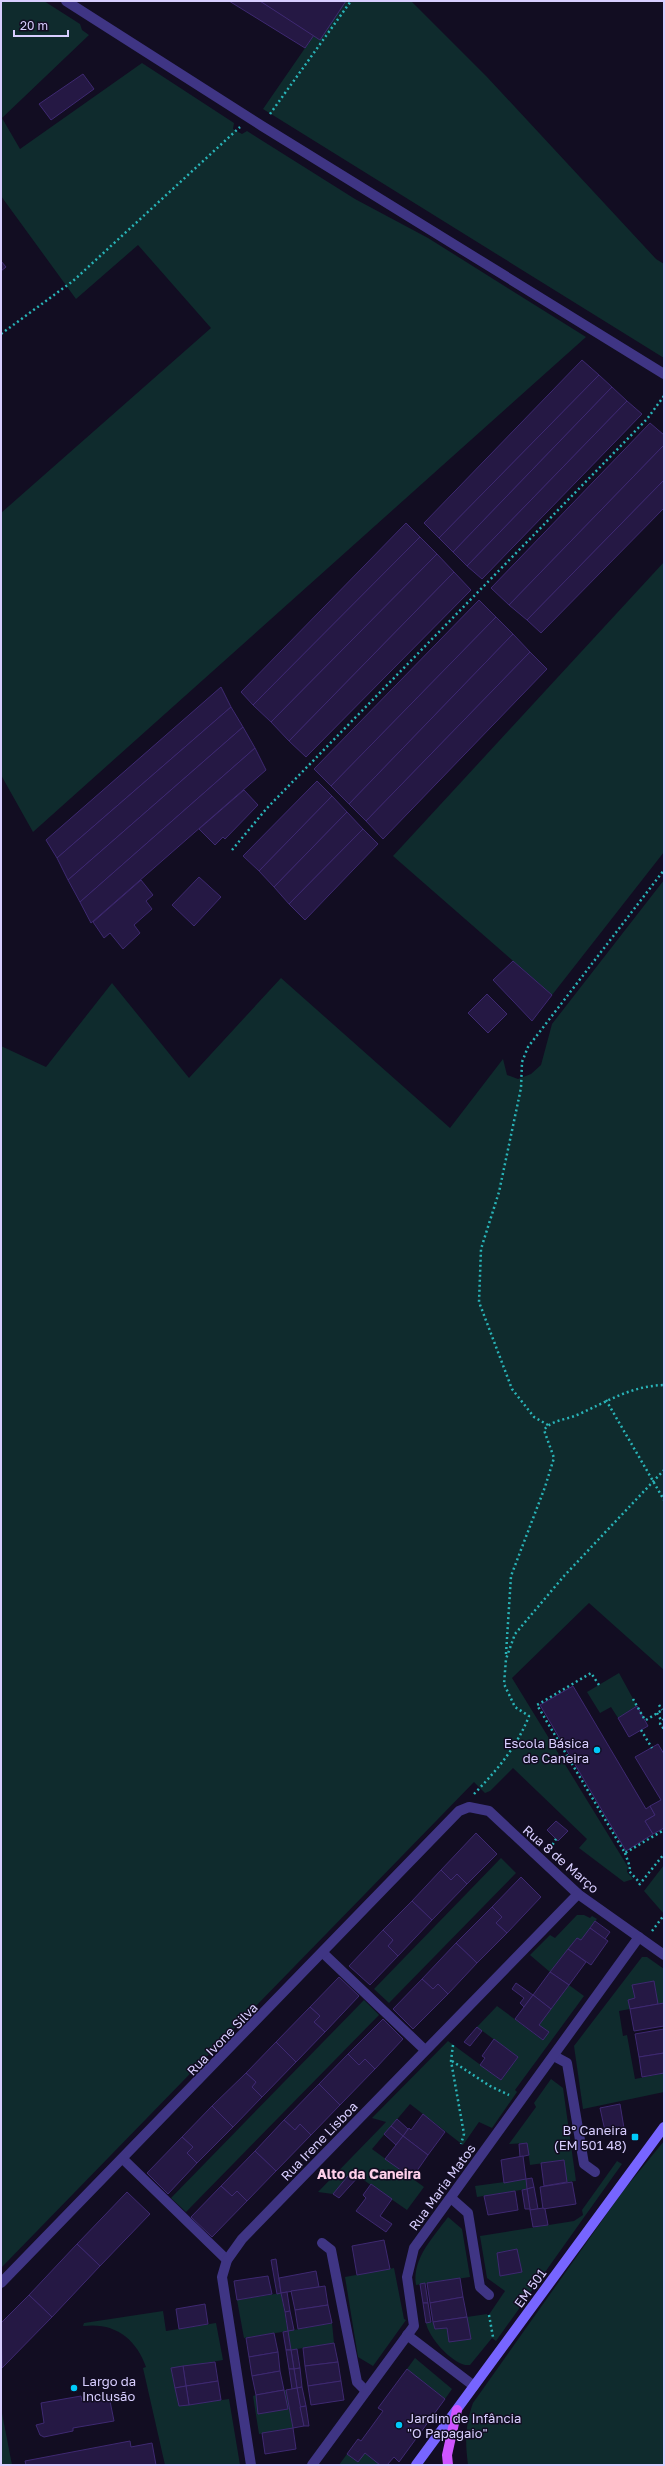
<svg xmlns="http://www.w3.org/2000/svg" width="665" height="2466" font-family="'Golos Text',sans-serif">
	<rect width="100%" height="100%" fill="#120d22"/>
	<g fill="#0f2b2d">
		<polygon points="1,1 44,1 80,24 82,30 89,35 2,118 20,149 142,63 234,123 233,129 242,134 247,131 355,199 428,238 586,337 33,832 1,775 1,513 211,328 138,245 76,299 1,196"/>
		<polygon points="346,1 411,1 487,77 656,259 664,264 664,358 263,109 314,35"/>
		<polygon points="664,562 664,852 552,995 393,856"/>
		<polygon points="664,880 664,1670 589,1603 512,1678 628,1867 627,1872 633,1879 624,1882 579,1848 587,1839 513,1768 490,1791 485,1793 474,1782 1,2268 1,1046 46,1067 112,983 189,1078 281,978 450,1128 503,1059 507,1075 518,1079 531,1074 541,1065 552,1024"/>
		<polygon points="619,1673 637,1706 618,1718 611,1707 600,1713 587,1692"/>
		<polygon points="501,1858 516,1873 389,2003 374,1989"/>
		<polygon points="664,1865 664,1914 644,1891"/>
		<polygon points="577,1915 584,1915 590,1918 592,1916 597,1919 581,1940 577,1938 550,1972 530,1955 550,1935 555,1938"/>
		<polygon points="642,1957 647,1957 664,1969 664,2003 658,2004 654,1981 633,1985 635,1998 628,2000 630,2009 619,2011 623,2036 627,2035 635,2079 664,2073 664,2092 583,2109 574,2046"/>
		<polygon points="569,1985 584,1996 515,2090 517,2092 492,2128 479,2122 463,2145 410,2104 372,2149 424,2187 407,2210 352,2172 333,2194 318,2192 386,2122 372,2118 448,2041 501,2080 518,2057 477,2027 497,2006 543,2040 539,2025"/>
		<polygon points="364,2000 379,2015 186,2212 171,2198"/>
		<polygon points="551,2079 563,2088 576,2181 567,2182 564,2160 530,2165 527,2143 509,2144 536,2107 534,2103"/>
		<path d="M664,2141V2465H468C465,2442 465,2425 473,2403L623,2191Z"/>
		<path d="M617,2161L622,2164L496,2341L492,2338L470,2365H465C450,2361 429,2338 426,2323L433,2322L435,2329L447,2328L467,2317L487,2314L488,2316L505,2291L487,2278L480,2236L574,2221L583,2215L582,2210Z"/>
		<polygon points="526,2179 527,2189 477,2197 475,2186"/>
		<path d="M448,2217L462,2229L470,2277L416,2285C412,2258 433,2238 448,2217Z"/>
		<polygon points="394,2268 404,2319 406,2320 373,2366 358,2357 345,2277"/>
		<polygon points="281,2293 288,2331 332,2323 334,2343 291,2350 288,2331 244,2338 237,2300"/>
		<path d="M163,2311L166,2331L216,2323L223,2360L172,2369L179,2406L229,2399L240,2465H165L143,2368L146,2367C136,2338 114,2322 83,2326L84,2323Z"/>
		<polygon points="415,2358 452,2389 445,2399 407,2369"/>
		<polygon points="284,2390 286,2390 293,2428 259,2434 253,2396 256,2395 259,2414 287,2409"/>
		<polygon points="1,2408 12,2465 1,2465"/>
		<polygon points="365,2453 380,2465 339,2465 347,2454"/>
	</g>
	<g fill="#251844" stroke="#3e2971">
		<polygon points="229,1 260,1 314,35 305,48"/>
		<polygon points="260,1 346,1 320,40"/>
		<polygon points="83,74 94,89 51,120 39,104"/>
		<polygon points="1,261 6,267 1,271"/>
		<polygon points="582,360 599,375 439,538 424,523"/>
		<polygon points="599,375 612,387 453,552 439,538"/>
		<polygon points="612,387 627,401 467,566 453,552"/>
		<polygon points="627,401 642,414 482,579 467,566"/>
		<polygon points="650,423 664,435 664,445 509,605 491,588"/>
		<polygon points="664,445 664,480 527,620 509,605"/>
		<polygon points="664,480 664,508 541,633 527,620"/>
		<polygon points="406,523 420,537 253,705 241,692"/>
		<polygon points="420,537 437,554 271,722 253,705"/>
		<polygon points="437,554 454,572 289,741 271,722"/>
		<polygon points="454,572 471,590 306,757 289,741"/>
		<polygon points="479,600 496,617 331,786 314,769"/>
		<polygon points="496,617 513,634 349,804 331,786"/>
		<polygon points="513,634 530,652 366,821 349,804"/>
		<polygon points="530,652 547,669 383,839 366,821"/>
		<polygon points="221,687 231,707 57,858 46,840"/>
		<polygon points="231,707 243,727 68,880 57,858"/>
		<polygon points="243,727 255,748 80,902 68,880"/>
		<polygon points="255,748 266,770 91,923 80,902"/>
		<polygon points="317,781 332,796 259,871 243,856"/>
		<polygon points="244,790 258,805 225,839 223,837 215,845 199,829"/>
		<polygon points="332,796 347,812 274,887 259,871"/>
		<polygon points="347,812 363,829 289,904 274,887"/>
		<polygon points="363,829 378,844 305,920 289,904"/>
		<polygon points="199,877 221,897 194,926 172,905"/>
		<polygon points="141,880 153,895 146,901 152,909 134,925 140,933 123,949 110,933 104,938 93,922"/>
		<polygon points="513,961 552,995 532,1021 493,980"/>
		<polygon points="487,994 507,1014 488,1033 468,1013"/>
		<polygon points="573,1686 646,1809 650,1806 655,1815 645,1821 653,1834 626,1851 540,1705"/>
		<polygon points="637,1706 648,1726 629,1737 618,1718"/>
		<polygon points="658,1744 664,1754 664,1828 653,1834 645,1821 655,1815 650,1806 661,1800 635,1757"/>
		<polygon points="556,1821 568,1831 558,1841 547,1830"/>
		<polygon points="476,1833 497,1854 467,1884 457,1874 451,1880 441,1870"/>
		<polygon points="441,1870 451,1880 457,1874 467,1884 432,1920 412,1901"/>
		<polygon points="521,1877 541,1897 507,1933 496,1923 502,1917 492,1907"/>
		<polygon points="412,1901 432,1920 398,1956 388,1946 393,1940 383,1930"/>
		<polygon points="492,1907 502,1917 496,1923 507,1933 477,1963 456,1943"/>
		<polygon points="595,1921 610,1932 605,1939 590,1928"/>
		<polygon points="590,1928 608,1941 591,1965 568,1949 577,1938 581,1940"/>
		<polygon points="383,1930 393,1940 388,1946 398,1956 370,1985 349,1966"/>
		<polygon points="456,1943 477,1963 448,1994 438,1984 433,1989 422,1979"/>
		<polygon points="568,1949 586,1962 569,1985 550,1972"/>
		<polygon points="550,1972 569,1985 551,2009 533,1995"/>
		<polygon points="339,1977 359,1996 325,2032 314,2022 320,2016 310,2007"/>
		<polygon points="422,1979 433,1989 438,1984 448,1994 413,2029 393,2009"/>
		<polygon points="654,1981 658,2004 630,2009 628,2000 635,1998 632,1985"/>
		<polygon points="516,1983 533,1995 524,2007 520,2003 524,1998 512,1989"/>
		<polygon points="533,1995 551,2009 539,2025 549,2032 543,2040 515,2019"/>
		<polygon points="664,2003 664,2026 634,2031 630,2009"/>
		<polygon points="310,2007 320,2016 314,2022 325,2032 296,2062 276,2042"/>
		<polygon points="383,2019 403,2039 375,2069 365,2059 359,2065 348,2054"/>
		<polygon points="477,2027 482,2031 470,2046 464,2042"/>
		<polygon points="664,2029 664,2053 639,2057 635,2034"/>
		<polygon points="494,2039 518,2057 501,2080 480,2065 485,2058 482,2056"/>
		<polygon points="276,2042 296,2062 262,2097 252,2087 256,2082 246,2073"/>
		<polygon points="664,2053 664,2073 642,2077 639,2057"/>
		<polygon points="348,2054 359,2065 365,2059 375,2069 340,2105 319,2084"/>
		<polygon points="246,2073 256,2082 252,2087 262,2097 233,2127 212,2106"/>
		<polygon points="319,2084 340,2105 311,2135 300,2124 295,2130 284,2120"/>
		<polygon points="620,2104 624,2128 605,2131 600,2108"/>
		<polygon points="212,2106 233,2127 197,2163 187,2153 193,2147 182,2137"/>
		<polygon points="423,2114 445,2132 428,2155 403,2136 409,2128 411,2130"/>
		<polygon points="397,2119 408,2129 403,2136 391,2126"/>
		<polygon points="284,2120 295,2130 300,2124 311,2135 276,2171 255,2151"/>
		<polygon points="391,2126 403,2136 396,2145 384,2134"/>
		<polygon points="403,2136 428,2155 412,2178 385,2159"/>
		<polygon points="182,2137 193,2147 187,2153 197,2163 168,2194 147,2173"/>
		<polygon points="527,2143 529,2155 520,2157 519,2144"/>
		<polygon points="255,2151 276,2171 247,2201 237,2191 232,2196 221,2186"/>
		<polygon points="523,2156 526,2179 504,2183 501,2160"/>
		<polygon points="564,2160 567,2182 544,2186 541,2163"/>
		<polygon points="352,2171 359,2176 339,2198 333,2194"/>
		<polygon points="532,2178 534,2187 527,2189 526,2179"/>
		<polygon points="572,2182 576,2204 543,2209 540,2187"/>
		<polygon points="371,2184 392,2199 380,2216 392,2224 386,2232 356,2211 366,2198 363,2195"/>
		<polygon points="221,2186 232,2196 237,2191 247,2201 212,2237 191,2217"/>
		<polygon points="534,2187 538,2209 530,2210 527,2189"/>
		<polygon points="527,2189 530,2209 525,2209 522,2190"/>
		<polygon points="515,2191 518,2210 488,2215 484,2196"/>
		<polygon points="127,2192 150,2214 100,2266 77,2244"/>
		<polygon points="543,2208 545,2209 548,2225 533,2227 530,2210"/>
		<polygon points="384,2240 390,2269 357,2275 352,2246"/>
		<polygon points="77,2244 100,2266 52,2317 29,2295"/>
		<polygon points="517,2249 522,2272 500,2276 497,2253"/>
		<polygon points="276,2259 281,2293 277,2294 271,2260"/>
		<polygon points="316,2271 319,2287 281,2293 279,2278"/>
		<polygon points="268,2276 272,2294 237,2300 234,2281"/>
		<polygon points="460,2278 463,2297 430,2303 427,2283"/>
		<polygon points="425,2283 428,2303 423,2303 420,2284"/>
		<polygon points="325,2286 328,2305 295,2310 291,2291"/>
		<polygon points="287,2292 290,2311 285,2312 281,2293"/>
		<polygon points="29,2295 52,2317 2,2368 1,2323"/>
		<polygon points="463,2297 467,2317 433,2322 430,2303"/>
		<polygon points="423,2303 428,2303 431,2322 426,2323"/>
		<polygon points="205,2304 208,2324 179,2329 176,2309"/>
		<polygon points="328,2305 332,2323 298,2329 295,2310"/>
		<polygon points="290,2311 294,2330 288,2331 285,2312"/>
		<polygon points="467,2317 471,2339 449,2342 447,2328 435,2329 433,2322"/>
		<polygon points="288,2331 291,2350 286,2350 283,2332"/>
		<polygon points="274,2333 278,2352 249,2357 246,2338"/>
		<polygon points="334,2343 338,2362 305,2366 303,2348"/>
		<polygon points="297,2349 300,2368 294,2369 291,2350"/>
		<polygon points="286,2350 291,2350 294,2369 289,2369"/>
		<polygon points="278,2352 280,2371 252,2376 249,2357"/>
		<polygon points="215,2362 218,2381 186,2386 183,2366"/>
		<polygon points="338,2362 341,2381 308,2386 305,2366"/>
		<polygon points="183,2366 186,2386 175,2388 171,2368"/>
		<polygon points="300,2368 302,2387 297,2388 294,2369"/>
		<polygon points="289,2369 294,2369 297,2388 292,2389"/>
		<polygon points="407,2369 445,2399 399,2462 394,2457 387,2465 380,2465 365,2453 358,2462 347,2454 358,2439 361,2441 383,2411 378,2408"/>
		<polygon points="280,2371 284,2390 256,2395 252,2376"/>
		<polygon points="218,2381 221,2400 189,2405 186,2386"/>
		<polygon points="341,2381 344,2400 311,2405 308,2386"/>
		<polygon points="186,2386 189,2405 179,2406 175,2388"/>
		<polygon points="302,2387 306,2406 300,2407 297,2388"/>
		<polygon points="297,2388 304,2426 293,2428 286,2390"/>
		<polygon points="284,2390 288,2409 258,2414 256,2395"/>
		<polygon points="81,2396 82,2401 109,2396 114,2421 73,2428 73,2431 44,2437 40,2435 36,2425 44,2423 41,2403"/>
		<polygon points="306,2406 309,2426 304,2426 300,2407"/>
		<polygon points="293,2428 296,2449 265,2454 262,2433"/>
		<polygon points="130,2441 131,2447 152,2443 156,2465 26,2465 25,2461"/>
	</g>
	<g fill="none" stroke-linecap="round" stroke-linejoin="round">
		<g stroke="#29b4b8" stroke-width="2.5" stroke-dasharray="2 3" stroke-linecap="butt">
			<polyline points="270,114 351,1"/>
			<polyline points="1,334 73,281 240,127"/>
			<polyline points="232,850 267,808 647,419 664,396"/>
			<polyline points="606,1400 664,1500"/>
			<polyline points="548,1425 534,1417 512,1389 479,1302 481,1249 499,1192 521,1088 522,1062 528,1047 664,870"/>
			<path d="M506,1654L511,1576L545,1487L554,1458L544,1430C551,1420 566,1420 577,1415C607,1402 630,1386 664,1385"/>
			<polyline points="599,1685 591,1673 537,1705 625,1853 664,1830"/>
			<polyline points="633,1699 645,1720"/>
			<polyline points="659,1705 662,1710"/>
			<polyline points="657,1713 661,1720"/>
			<polyline points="664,1719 660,1724 664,1729"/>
			<polyline points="646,1720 664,1709"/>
			<polyline points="641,1730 652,1748"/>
			<path d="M474,1794C497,1770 517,1747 529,1716L515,1707L504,1684L506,1659L515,1634L564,1576L664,1470"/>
			<polyline points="550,1849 556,1839"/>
			<polyline points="625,1853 630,1867 629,1871 640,1883"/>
			<polyline points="639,1885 664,1854"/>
			<polyline points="652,1931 664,1915"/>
			<polyline points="453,2045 451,2061 464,2134 461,2144"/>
			<polyline points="452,2061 490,2086 509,2095"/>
			<polyline points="489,2315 493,2337"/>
			<polyline points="1,2413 2,2413"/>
		</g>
		<g stroke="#3f3584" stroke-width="10">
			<polyline points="323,1953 425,2050"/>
			<polyline points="123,2159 227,2260"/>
		</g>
		<g stroke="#3f3584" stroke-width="10">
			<polyline points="66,1 262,126 664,374"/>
			<polyline points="554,2056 567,2063 584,2164 595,2172"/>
			<polyline points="451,2198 468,2213 480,2287 489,2295"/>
			<polyline points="322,2243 331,2250 357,2382 366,2391"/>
			<polyline points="1,2283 459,1811 469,1807 489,1811 578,1894 664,1955"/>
			<polyline points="407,2335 474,2386"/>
			<polyline points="251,2465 222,2277 227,2260 242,2239 578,1894"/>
			<polyline points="312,2465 414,2326 407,2277 414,2248 639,1937"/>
		</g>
		<polyline stroke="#7765ff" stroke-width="10" points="416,2465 664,2127"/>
		<polyline stroke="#cf55ff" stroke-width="10" points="448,2465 447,2455 457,2410"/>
	</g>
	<g fill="#00caf9" stroke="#120d22" stroke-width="1.5">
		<circle cx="597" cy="1750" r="4"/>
		<rect x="631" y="2133" width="8" height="8" rx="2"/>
		<circle cx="74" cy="2388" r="4"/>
		<circle cx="399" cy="2425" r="4"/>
	</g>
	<g text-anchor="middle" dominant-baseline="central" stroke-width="3" stroke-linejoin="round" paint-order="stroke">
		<g font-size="13" fill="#d8ceff" stroke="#120d22" text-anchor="end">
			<text x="589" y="1743">Escola Básica<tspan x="589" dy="15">de Caneira</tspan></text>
			<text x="627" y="2130">Bº Caneira<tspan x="627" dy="15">(EM 501 48)</tspan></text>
			<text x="82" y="2381" text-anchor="start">Largo da<tspan x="82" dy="15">Inclusão</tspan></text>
			<text x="407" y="2418" text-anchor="start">Jardim de Infância<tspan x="407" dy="15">"O Papagaio"</tspan></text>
		</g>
		<g font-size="13" fill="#d8ceff" stroke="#120d22">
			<text transform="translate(561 1859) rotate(41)">Rua 8 de Março</text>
			<text transform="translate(222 2039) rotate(-46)">Rua Ivone Silva</text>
			<text transform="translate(319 2141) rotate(-46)">Rua Irene Lisboa</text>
			<text transform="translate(442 2187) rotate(-54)">Rua Maria Matos</text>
			<text transform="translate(530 2288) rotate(-54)">EM 501</text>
		</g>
		<g font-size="14" font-weight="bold" fill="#ffd0ea" stroke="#120d22">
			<text x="369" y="2173">Alto da Caneira</text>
		</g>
	</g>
	<rect width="665" height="2466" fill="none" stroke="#d8ceff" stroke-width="4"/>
	<path d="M14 30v6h54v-6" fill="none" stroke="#d8ceff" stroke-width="2"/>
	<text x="20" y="30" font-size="12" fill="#d8ceff" stroke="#120d22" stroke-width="3" paint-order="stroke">20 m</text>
</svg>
